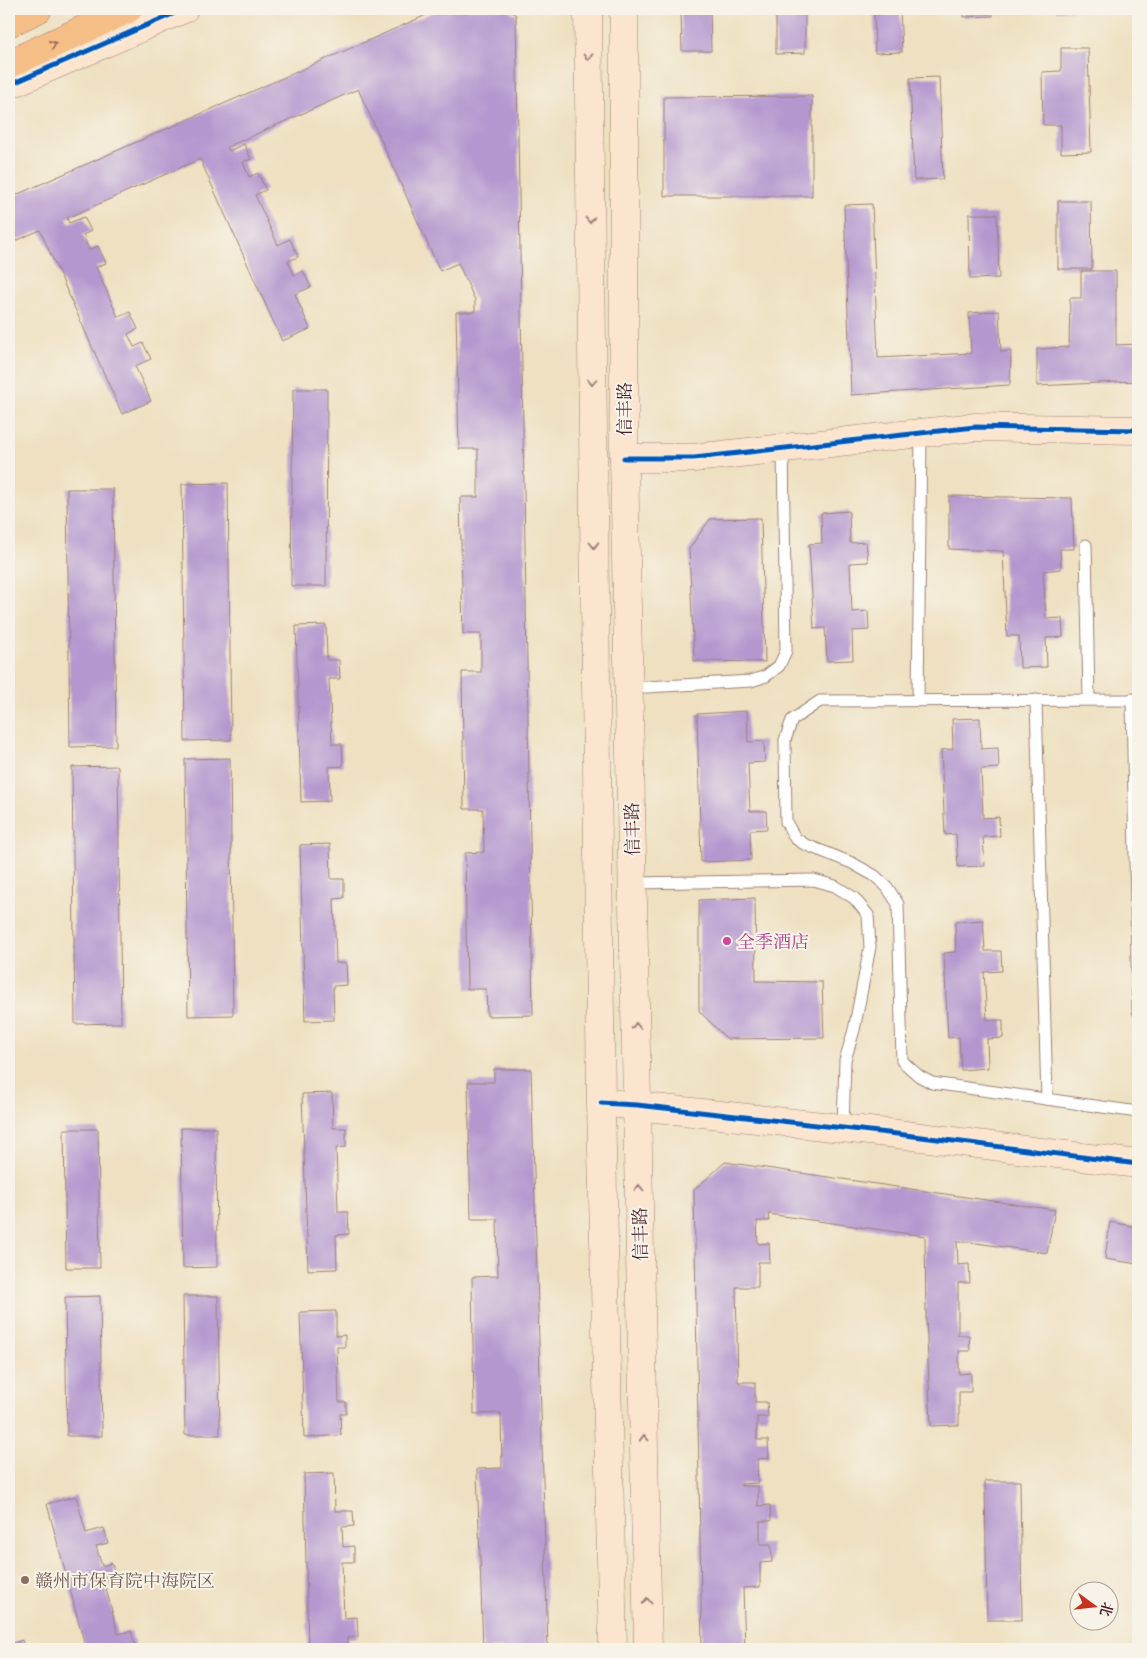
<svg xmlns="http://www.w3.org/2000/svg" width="1147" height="1658" font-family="'EB Garamond','Noto Serif SC',serif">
	<rect width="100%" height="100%" fill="#f7f3e8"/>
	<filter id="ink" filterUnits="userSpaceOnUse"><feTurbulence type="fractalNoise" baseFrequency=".02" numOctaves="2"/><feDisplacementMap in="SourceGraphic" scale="10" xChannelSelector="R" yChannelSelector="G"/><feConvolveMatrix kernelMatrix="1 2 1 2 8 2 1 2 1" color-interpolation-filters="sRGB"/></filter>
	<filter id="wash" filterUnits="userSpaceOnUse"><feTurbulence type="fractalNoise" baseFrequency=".0096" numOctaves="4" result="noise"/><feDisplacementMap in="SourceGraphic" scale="20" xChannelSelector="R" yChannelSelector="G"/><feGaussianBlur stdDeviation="1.12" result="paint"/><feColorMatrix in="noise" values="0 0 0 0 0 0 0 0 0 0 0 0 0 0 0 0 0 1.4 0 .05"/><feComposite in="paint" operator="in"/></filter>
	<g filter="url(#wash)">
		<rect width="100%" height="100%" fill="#eee0c0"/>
		<g id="blocks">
			<g fill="#b397cf">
				<polygon points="440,9 507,9 516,15 533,1015 487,1016 486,989 467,989 465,853 484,852 483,809 464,809 462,672 481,672 481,634 463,634 460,497 478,497 478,449 459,449 456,312 475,312 475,300 458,263 440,271 358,89 227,147 229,151 244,144 251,159 243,162 249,177 258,173 266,190 255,195 278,245 290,239 298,257 288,261 294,275 303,271 311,287 295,294 310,329 282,341 200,159 67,218 69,223 84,217 91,231 83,235 89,250 98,246 106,263 96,267 118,317 130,312 138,329 128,334 134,347 143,343 151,359 135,366 151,401 122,414 40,230 9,244 9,198"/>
				<polygon points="681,9 710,9 711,51 682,51"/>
				<polygon points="776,9 805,9 805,53 776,54"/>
				<polygon points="874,9 900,9 902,52 875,53"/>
				<polygon points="964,9 993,9 993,16 964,17"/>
				<polygon points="1056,9 1078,9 1078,10 1056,11"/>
				<polygon points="1061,48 1088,48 1091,152 1061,153 1061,125 1043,125 1042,72 1061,71"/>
				<polygon points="939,77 943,179 914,180 910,78"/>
				<polygon points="812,96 812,196 664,196 664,97"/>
				<polygon points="1058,201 1091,201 1092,269 1058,269"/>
				<polygon points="872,204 878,358 971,353 969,313 999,311 1001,352 1011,351 1010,385 851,395 844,205"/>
				<polygon points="969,214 997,214 999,278 970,279"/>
				<polygon points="1081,271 1116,271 1116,345 1138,344 1138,381 1037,386 1037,349 1069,347 1070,298 1081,298"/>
				<polygon points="293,389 327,389 326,586 291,586"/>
				<polygon points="228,483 231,740 185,741 182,484"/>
				<polygon points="67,489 113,489 116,746 70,747"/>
				<polygon points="949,496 1072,498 1074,549 1060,549 1061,569 1043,571 1046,619 1062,618 1063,637 1046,638 1047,667 1020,668 1019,636 1007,636 1003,551 949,549"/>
				<polygon points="849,511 850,543 866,542 868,562 850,563 852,612 868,611 869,630 852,631 853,660 827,661 825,628 814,629 809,544 822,543 821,513"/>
				<polygon points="761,518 765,662 694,661 689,549 710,519"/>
				<polygon points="326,625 327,660 339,660 340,679 329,679 332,744 342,744 343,766 329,767 330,801 301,802 296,626"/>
				<polygon points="747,711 748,742 764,741 765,762 748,763 750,811 766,811 767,829 750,830 751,860 701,862 697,714"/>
				<polygon points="980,718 981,749 998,748 999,768 981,769 983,818 999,817 1000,836 983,837 985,866 958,867 956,834 945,835 941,750 953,749 952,719"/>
				<polygon points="230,758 233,1015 188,1016 185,759"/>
				<polygon points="118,766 121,1023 75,1024 72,767"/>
				<polygon points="330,844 331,879 344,879 344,898 334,899 336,963 346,963 347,985 333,986 334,1020 305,1021 300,845"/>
				<polygon points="755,898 756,981 822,982 824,1038 727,1039 699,1011 699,900"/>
				<polygon points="983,920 985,951 1001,951 1002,971 984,972 987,1020 1003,1020 1003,1038 987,1039 988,1068 961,1070 959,1037 948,1038 944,953 956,952 955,922"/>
				<polygon points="494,1069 531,1069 548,1649 483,1649 477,1469 502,1468 501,1413 474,1414 472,1277 498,1276 497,1219 471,1219 468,1082 494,1082"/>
				<polygon points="332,1093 333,1128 346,1128 346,1147 336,1148 338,1212 348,1212 349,1234 336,1235 337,1269 308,1270 302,1094"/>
				<polygon points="181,1128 216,1128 217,1267 183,1268"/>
				<polygon points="64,1129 98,1129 100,1268 66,1268"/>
				<polygon points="725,1162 1055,1210 1047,1253 969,1242 957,1242 958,1265 969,1264 970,1283 958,1283 958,1335 969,1335 970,1351 959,1351 959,1374 971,1373 971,1392 959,1392 959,1425 931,1426 926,1317 925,1236 768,1214 769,1221 757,1221 758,1244 769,1243 770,1262 758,1262 758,1287 736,1287 738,1382 755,1382 755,1402 767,1402 768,1417 757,1417 757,1440 768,1440 769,1458 757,1459 758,1483 741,1484 741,1486 758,1486 758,1506 770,1505 771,1521 760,1521 760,1544 771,1544 772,1562 760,1563 760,1587 743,1588 745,1649 702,1649 694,1190"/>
				<polygon points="1110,1222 1138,1227 1138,1264 1105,1259"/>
				<polygon points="100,1296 102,1436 67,1436 65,1297"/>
				<polygon points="183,1296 218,1296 220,1435 185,1435"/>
				<polygon points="336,1311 336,1336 345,1335 345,1347 337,1347 339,1402 346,1402 346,1414 340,1414 341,1435 304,1438 300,1312"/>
				<polygon points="334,1473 335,1511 353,1511 354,1526 342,1527 343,1547 354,1546 354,1562 342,1562 344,1618 357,1617 358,1637 347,1638 347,1649 308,1649 304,1474"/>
				<polygon points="985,1481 1020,1481 1022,1620 987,1620"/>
				<polygon points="76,1496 86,1533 104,1528 108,1543 96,1546 102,1566 112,1563 116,1578 104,1581 118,1634 131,1631 136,1649 86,1649 47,1504"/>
				<polygon points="22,1640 25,1649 9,1649 9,1645"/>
			</g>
		</g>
	</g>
	<g filter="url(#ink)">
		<use href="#blocks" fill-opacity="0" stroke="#9c8076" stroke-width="1"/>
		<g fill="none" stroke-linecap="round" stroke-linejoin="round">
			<g stroke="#9c8076" stroke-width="13">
				<g id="lane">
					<polyline points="1086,545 1089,699"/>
					<polyline points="629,688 751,681 766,676 779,666 786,651 783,448"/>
					<polyline points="1132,699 1138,1011"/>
					<polyline points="918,700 921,433"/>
					<polyline points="1036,700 1047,1099"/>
					<polyline points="1138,700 820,701 792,720 785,740 786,822 795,838 804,844 852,863 875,876 887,887 898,904 902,1061 919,1076 932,1083 1138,1112"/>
					<polyline points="634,883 814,880 835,886 854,898 868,915 870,947 854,1030 845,1060 843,1129"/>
				</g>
			</g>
			<g stroke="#9c8076" stroke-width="29">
				<g id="secondary">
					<polyline points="588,9 601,1103 613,1649"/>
					<polyline points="624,9 624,458 648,1649"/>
					<polyline points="9,85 184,9"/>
					<polyline points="624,458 694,458 975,427 1138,430"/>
					<polyline points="618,1104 897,1134 1138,1164"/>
				</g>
			</g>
			<g stroke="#9c8076" stroke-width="29">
				<g id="primary">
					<polyline points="9,23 38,9"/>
					<polyline points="9,64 128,9"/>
				</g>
			</g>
			<use href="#lane" stroke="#fff" stroke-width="11"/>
			<use href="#secondary" stroke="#fbe5cf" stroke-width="28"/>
			<use href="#primary" stroke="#f6be87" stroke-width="28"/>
			<g stroke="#f7f3e8" stroke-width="8">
				<g id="cycleway">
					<polyline points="9,85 184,9"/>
					<polyline points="624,458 694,458 975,427 1138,430"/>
					<polyline points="601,1103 637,1105 897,1134 1138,1164"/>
				</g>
			</g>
			<use href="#cycleway" stroke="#0057b8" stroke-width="5"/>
		</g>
		<defs><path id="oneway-chevron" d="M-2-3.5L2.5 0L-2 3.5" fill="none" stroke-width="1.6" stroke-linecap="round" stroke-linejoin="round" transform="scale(1.25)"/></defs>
		<use stroke="#976754" href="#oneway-chevron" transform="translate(53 44) rotate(-25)"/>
		<g stroke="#a2827d">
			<use href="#oneway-chevron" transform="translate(588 57) rotate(89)"/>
			<use href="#oneway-chevron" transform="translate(590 220) rotate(89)"/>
			<use href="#oneway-chevron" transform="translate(592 382) rotate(89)"/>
			<use href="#oneway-chevron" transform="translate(594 545) rotate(89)"/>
			<use href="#oneway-chevron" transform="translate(636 1026) rotate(-91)"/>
			<use href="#oneway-chevron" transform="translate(639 1188) rotate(-91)"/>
			<use href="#oneway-chevron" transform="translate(644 1438) rotate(-91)"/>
			<use href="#oneway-chevron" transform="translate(647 1601) rotate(-91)"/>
		</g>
	</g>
	<circle fill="#d1479c" stroke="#f7f3e8" stroke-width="2" cx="727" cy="941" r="5"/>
	<circle fill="#8d6e63" stroke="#f7f3e8" stroke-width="2" cx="25" cy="1580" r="5"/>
	<g text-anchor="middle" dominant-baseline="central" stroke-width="4" stroke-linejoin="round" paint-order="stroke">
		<g font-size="18" fill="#4a1f2b" stroke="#f7f3e8">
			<text transform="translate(624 409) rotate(-90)">信丰路</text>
			<text transform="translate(632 829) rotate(-91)">信丰路</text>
			<text transform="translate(640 1234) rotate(-91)">信丰路</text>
		</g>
		<g font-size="18" fill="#b23c85" stroke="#f7f3e8" text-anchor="start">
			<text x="737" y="941">全季酒店</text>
		</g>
		<g font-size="18" fill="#785e54" stroke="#f7f3e8" text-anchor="start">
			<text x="35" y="1580">赣州市保育院中海院区</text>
		</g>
	</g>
	<rect width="1147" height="1658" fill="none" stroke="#f7f3e8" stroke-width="30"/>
	<g transform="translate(1094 1606) rotate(105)"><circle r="24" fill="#f7f3e8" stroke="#b29e9c"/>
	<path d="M0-4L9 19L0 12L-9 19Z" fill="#c8321e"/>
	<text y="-8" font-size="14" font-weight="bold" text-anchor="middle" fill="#4a1f2b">北</text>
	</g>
</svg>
